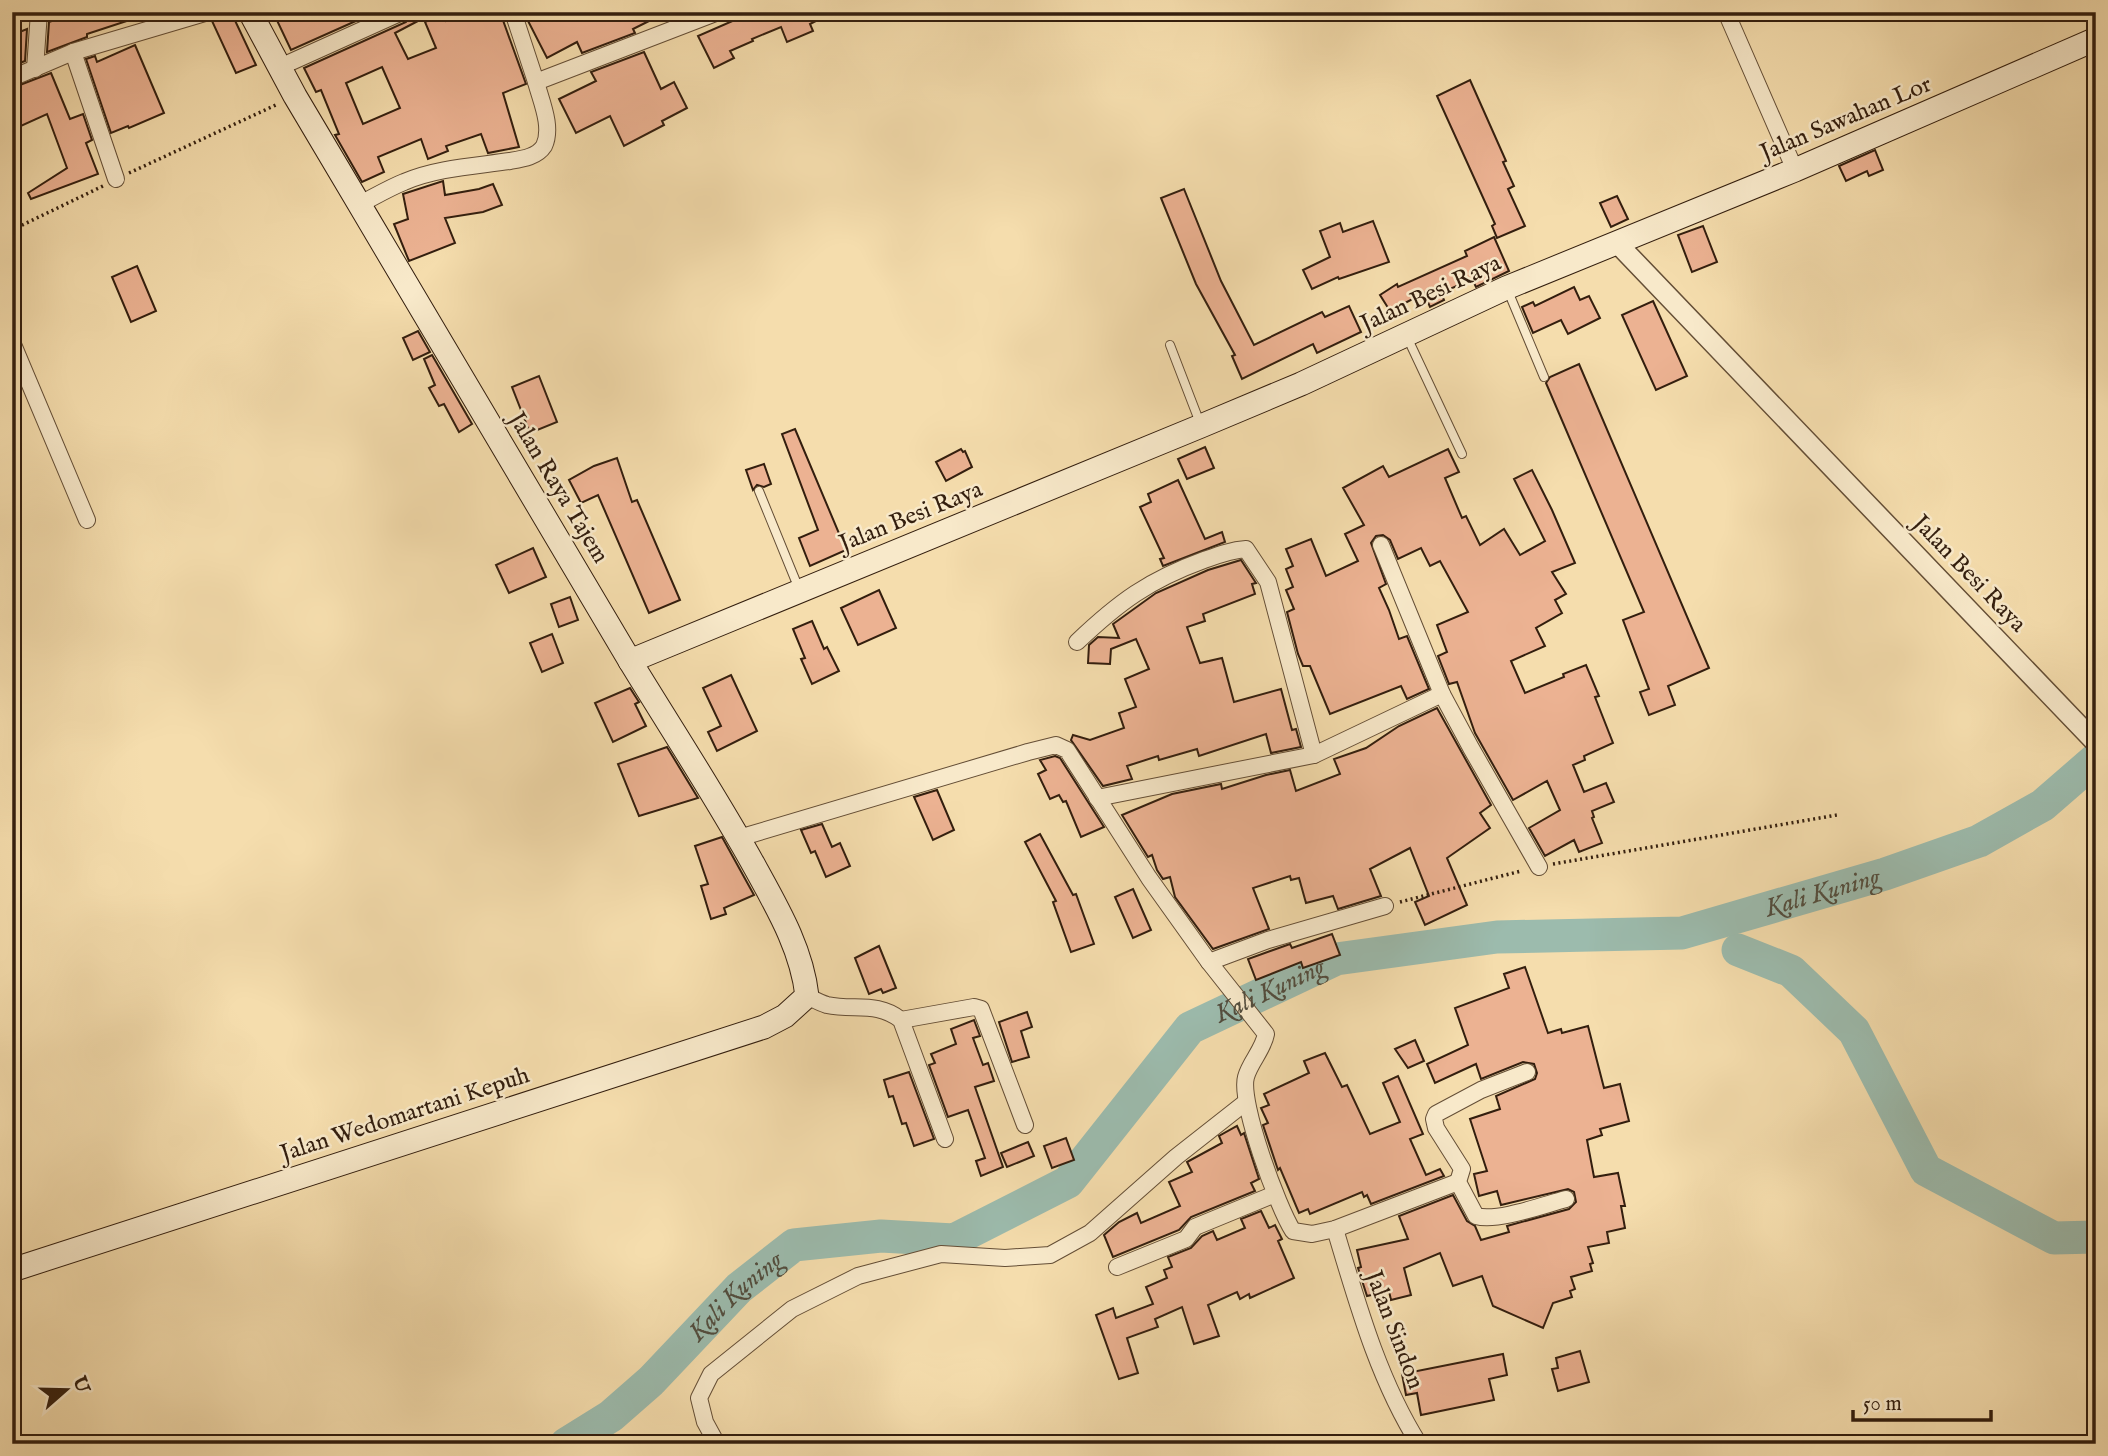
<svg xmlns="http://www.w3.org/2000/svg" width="2108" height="1456" font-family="'IM FELL English',serif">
	<rect width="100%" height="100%" fill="#f5ddad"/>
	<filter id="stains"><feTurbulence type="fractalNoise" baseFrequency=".00286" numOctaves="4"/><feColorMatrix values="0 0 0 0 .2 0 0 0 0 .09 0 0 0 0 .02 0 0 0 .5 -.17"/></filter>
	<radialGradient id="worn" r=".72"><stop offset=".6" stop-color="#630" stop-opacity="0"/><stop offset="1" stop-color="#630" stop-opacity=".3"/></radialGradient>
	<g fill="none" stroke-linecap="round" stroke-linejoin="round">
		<g stroke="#9cbbad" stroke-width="33">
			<polyline points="1738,950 1791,971 1854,1031 1926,1170 2054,1238 2096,1237"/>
			<path id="s1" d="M566,1444L611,1416L651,1381L739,1288L794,1245L881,1236L954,1240L1068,1182L1190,1028L1336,959L1497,937L1682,933L1885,874L1979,841L2043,805L2096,759"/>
		</g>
	</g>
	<g fill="#ecb292" stroke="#331e0e" stroke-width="2" fill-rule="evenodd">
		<polygon points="76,12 145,12 145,15 87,34 87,37 47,52 49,22"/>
		<polygon points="227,12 231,12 256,65 236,73 212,21"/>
		<polygon points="273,12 376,12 291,50"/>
		<path d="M412,12H435L395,33L408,59L436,48L425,22L443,13L446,21L469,12H500L526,84L503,93L519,147L488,153L481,134L446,146L448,151L428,159L421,139L378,157L384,172L362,182L335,135L339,134L321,90L316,92L304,68L406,22ZM382,67L400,108L363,124L346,83Z"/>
		<polygon points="533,12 667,12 633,29 635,33 582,53 577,42 547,58 525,15"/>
		<polygon points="753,12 833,12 810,24 813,31 787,42 781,27 752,39 753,41 730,51 734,58 714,68 698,36"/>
		<polygon points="27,29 25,61 12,66 12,35"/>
		<polygon points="135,45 164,113 129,128 128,126 111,133 86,59 95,56 97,62"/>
		<polygon points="644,52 661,89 674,82 687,108 662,121 664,125 624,146 610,116 576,133 559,99 596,81 591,72"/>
		<polygon points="51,73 70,119 83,114 92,140 86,143 98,174 31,199 28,193 67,168 47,114 12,130 12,88"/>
		<polygon points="1470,80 1506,161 1503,162 1514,186 1508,189 1525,226 1497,238 1492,226 1495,224 1437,96"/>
		<polygon points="1875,150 1883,170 1869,176 1867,171 1846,181 1839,166"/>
		<polygon points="443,181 445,195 479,189 493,184 502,205 483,212 445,218 455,243 409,261 394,224 408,219 403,194"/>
		<polygon points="1184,189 1221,281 1254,345 1322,312 1325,317 1349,306 1361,332 1317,353 1313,344 1242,379 1232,356 1235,355 1196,284 1161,198"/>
		<polygon points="1617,196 1628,219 1611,227 1600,203"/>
		<polygon points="1373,221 1389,262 1339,279 1338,277 1312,289 1303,270 1330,257 1320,231 1340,223 1343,232"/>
		<polygon points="1703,226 1717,262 1692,272 1678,235"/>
		<polygon points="1494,237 1509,271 1476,287 1472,279 1441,293 1444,300 1430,307 1424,293 1390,311 1380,295 1397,284 1398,287 1467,256 1465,251"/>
		<polygon points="137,266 156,311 131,322 112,277"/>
		<polygon points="1574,287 1580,300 1589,296 1600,318 1568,334 1561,320 1533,333 1522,307 1533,302 1535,306"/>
		<polygon points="1653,301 1687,376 1656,390 1622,315"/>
		<polygon points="418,331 430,352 413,360 403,338"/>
		<polygon points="432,355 472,424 459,432 444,404 439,406 429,388 435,385 424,359"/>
		<polygon points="1579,364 1709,668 1668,686 1675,705 1649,715 1640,692 1649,689 1623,620 1644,612 1546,383 1550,377"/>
		<polygon points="539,376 557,422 530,433 512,387"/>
		<polygon points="795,429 846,550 810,566 799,538 818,530 782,434"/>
		<polygon points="1205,447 1214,468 1187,479 1178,459"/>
		<polygon points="961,449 963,452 965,451 972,467 946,481 936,462"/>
		<polygon points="1448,449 1459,472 1445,478 1462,518 1466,516 1480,545 1504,529 1520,555 1545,541 1514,479 1532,470 1552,510 1575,563 1552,572 1566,594 1555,600 1562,613 1536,628 1545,646 1511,661 1525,693 1564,677 1563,674 1586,665 1599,696 1595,697 1613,743 1584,756 1585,760 1573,765 1584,792 1606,783 1614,802 1592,811 1594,817 1592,818 1602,843 1579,852 1574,840 1545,856 1529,828 1560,810 1547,781 1513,800 1475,733 1457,682 1449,684 1438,656 1447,652 1437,625 1468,612 1440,561 1430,566 1421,548 1398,559 1390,540 1383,535 1376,536 1371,543 1386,584 1379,588 1389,610 1399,639 1407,636 1429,689 1407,699 1401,686 1330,714 1310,666 1303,666 1298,654 1287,612 1294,609 1286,590 1293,587 1286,569 1293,566 1286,549 1311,539 1326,576 1358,561 1345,534 1364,525 1343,488 1383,466 1389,477"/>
		<polygon points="617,458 632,502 637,500 680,600 649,613 598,495 581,503 569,480 594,466"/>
		<polygon points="764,464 771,484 764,487 757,485 753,490 746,470"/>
		<polygon points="1178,480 1205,539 1222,532 1225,542 1163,566 1160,559 1164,558 1140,507 1151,502 1148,494"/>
		<polygon points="533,548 546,577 509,593 496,565"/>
		<polygon points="1241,560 1256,583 1252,584 1255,594 1203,614 1205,621 1187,627 1200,663 1222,658 1234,702 1281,689 1292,730 1296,729 1301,747 1271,753 1266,734 1199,756 1197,749 1159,760 1158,756 1127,766 1132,779 1103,786 1071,740 1073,735 1090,740 1124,728 1119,713 1136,707 1125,679 1149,669 1136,639 1111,649 1110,664 1088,663 1089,645 1098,637 1119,638 1113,624 1156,593 1208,570"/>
		<polygon points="879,590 896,628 858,645 841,608"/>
		<polygon points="570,597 578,620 559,627 551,604"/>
		<polygon points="812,621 824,649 827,647 839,671 812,684 801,659 805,658 793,629"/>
		<polygon points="552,634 563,663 542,672 530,643"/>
		<polygon points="731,675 757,731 717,751 708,732 721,726 703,688"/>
		<polygon points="630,688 639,702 635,704 646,726 613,742 595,703"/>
		<polygon points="1437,708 1491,805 1480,813 1490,828 1447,858 1467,905 1425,925 1415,902 1429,896 1410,848 1370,869 1381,896 1338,909 1333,896 1306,903 1299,878 1291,880 1290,876 1253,888 1269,929 1213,949 1175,897 1170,877 1163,879 1157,870 1152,855 1148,857 1122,815 1172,794 1221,784 1222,789 1266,775 1290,770 1296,791 1340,774 1334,759 1366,748 1399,726"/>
		<polygon points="667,747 698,798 639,816 618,764"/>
		<polygon points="1055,756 1060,758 1104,827 1081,837 1066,801 1063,802 1059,795 1050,799 1038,774 1046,770 1040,760"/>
		<polygon points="937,790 954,830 933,840 914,797"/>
		<polygon points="822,824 832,847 840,843 850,866 826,877 815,851 811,853 801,830"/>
		<polygon points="1040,834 1073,895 1076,894 1094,944 1071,952 1053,902 1056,901 1025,842"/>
		<polygon points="722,837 754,895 724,908 726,914 711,919 701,886 708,884 695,846"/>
		<polygon points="1133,889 1151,930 1133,938 1115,897"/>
		<polygon points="1332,934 1340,955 1303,968 1301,962 1256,980 1248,959 1290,944 1292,948"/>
		<polygon points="879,946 896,988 883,993 881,989 869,994 855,958"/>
		<polygon points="1525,967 1548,1033 1561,1029 1562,1033 1588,1026 1604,1088 1620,1084 1629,1121 1600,1129 1602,1135 1587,1140 1594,1177 1618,1173 1625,1206 1621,1206 1625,1228 1607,1232 1609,1243 1588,1247 1593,1263 1590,1264 1592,1271 1571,1277 1575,1289 1570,1291 1572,1297 1553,1303 1543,1328 1493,1306 1482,1276 1453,1286 1440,1253 1404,1268 1411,1295 1391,1300 1389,1291 1367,1296 1358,1268 1361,1267 1357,1250 1408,1239 1399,1216 1453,1195 1467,1221 1475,1226 1481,1240 1509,1232 1507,1226 1569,1209 1576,1202 1574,1192 1568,1189 1501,1205 1497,1191 1479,1196 1474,1174 1487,1171 1470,1119 1500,1109 1496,1096 1535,1079 1537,1073 1534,1064 1523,1062 1481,1079 1476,1064 1435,1083 1427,1064 1468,1045 1455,1008 1509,988 1504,974"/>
		<polygon points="1027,1012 1032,1027 1021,1031 1029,1057 1012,1062 999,1022"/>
		<polygon points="974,1020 980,1036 973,1038 983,1065 988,1063 994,1081 975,1087 1003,1167 981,1176 976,1161 985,1158 968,1110 948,1117 929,1065 935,1063 931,1054 956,1044 951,1029"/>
		<polygon points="1415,1040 1424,1061 1408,1068 1395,1049"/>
		<polygon points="1325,1053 1342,1087 1347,1085 1370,1134 1400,1122 1383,1083 1398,1076 1423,1134 1410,1139 1426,1175 1440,1169 1444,1176 1371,1204 1367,1195 1364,1197 1362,1192 1310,1214 1308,1209 1299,1213 1280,1168 1278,1170 1263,1125 1268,1123 1261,1108 1269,1105 1264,1094 1309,1073 1304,1061"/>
		<polygon points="909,1072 934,1139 914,1146 906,1123 902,1124 893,1096 889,1097 884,1080"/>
		<polygon points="1237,1126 1241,1135 1244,1133 1259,1179 1251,1183 1255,1191 1191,1217 1179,1230 1113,1257 1104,1235 1119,1222 1137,1213 1141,1223 1180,1206 1169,1182 1192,1172 1187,1162 1222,1143 1219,1136"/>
		<polygon points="1066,1138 1074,1160 1052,1168 1044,1146"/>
		<polygon points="1028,1142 1034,1156 1007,1167 1001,1153"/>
		<polygon points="1261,1211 1269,1228 1275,1225 1282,1239 1278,1241 1294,1278 1250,1298 1249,1294 1240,1299 1237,1292 1208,1305 1219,1336 1194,1344 1182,1307 1155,1319 1158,1327 1127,1338 1138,1373 1119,1379 1096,1315 1113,1308 1116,1318 1153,1304 1146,1287 1167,1278 1164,1270 1172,1267 1168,1257 1191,1248 1202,1236 1213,1231 1217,1240 1245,1228 1241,1219"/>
		<polygon points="1580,1351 1589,1382 1558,1391 1552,1369 1558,1368 1556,1358"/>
		<polygon points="1503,1354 1507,1375 1489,1379 1494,1400 1421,1415 1417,1393 1406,1395 1402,1374"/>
	</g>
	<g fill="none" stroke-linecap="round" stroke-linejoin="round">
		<g stroke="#644e36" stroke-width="10">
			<g id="service">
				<polyline points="1508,291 1544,377"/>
				<polyline points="1407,337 1462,454"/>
				<polyline points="1170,345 1200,423"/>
				<polyline points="759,491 799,589"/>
			</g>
		</g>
		<g stroke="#644e36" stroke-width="18">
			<g id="minor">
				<polyline points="513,12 536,82 718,12"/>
				<polyline points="1726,12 1795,170"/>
				<polyline points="73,52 116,179"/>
				<polyline points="280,67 402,12"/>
				<polyline points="35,69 39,12"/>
				<polyline points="12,78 73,52 208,12"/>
				<path d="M360,204C374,197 389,188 404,182C436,168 476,166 510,161C522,159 537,157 544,146C553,127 541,101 536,82"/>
				<polyline points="12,342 87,520"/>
				<polyline points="1381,545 1442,694 1471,748 1539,867"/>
				<path d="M1077,642C1119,602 1149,580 1204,560C1218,555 1231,550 1246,549L1268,582L1314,755"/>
				<polyline points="1097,798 1314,755 1442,694"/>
				<path d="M739,838L1028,752L1056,745L1067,750L1149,878L1209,962L1266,1034C1263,1050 1250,1062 1246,1077C1239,1102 1278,1208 1293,1231L1312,1234L1335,1229L1458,1182"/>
				<polyline points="1209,962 1268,940 1385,906"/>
				<path d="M807,996C813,999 820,1003 827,1005C854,1011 877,1001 901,1020L945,1139"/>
				<polyline points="901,1020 974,1007 981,1009 1025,1125"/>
				<path d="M1527,1072L1481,1090L1436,1114L1434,1119L1436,1128L1462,1169L1458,1182L1476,1216C1498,1222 1543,1205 1566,1199"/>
				<path d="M1335,1229C1357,1302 1378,1379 1419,1444"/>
				<polyline points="1117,1267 1186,1239 1195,1227 1275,1194"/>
				<polyline points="717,1444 705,1422 699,1398 711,1374 792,1309 858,1276 941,1254 1005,1258 1050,1255 1090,1233 1176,1157 1246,1102"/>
			</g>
		</g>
		<g stroke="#644e36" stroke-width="22">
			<polyline id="tertiary" points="1617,243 2096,743"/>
		</g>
		<g stroke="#331e0e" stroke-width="25">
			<g id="secondary">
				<polyline points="630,661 1201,426 1301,384 1506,288 1795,170 2096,39"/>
				<path d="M12,1270L764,1027L785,1016L807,996C802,950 778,909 756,869C717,798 672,730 630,661C517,473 407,284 295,96L250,12"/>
			</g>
		</g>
		<g stroke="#331e0e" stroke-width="3.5" stroke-dasharray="2 3.5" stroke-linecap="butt">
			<polyline points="129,173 278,104"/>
			<polyline points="12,230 103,186"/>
			<polyline points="1553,864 1837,815"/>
			<polyline points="1400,902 1521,871"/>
		</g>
		<use href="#service" stroke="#f8e9ca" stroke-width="8"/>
		<use href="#minor" stroke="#f8e9ca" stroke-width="16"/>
		<use href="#tertiary" stroke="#f8e9ca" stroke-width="19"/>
		<use href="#secondary" stroke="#f8e9ca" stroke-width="23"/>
	</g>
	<g text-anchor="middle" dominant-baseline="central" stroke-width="5" stroke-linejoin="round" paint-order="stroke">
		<g font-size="24" fill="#331e0e" stroke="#f8e9ca">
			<text transform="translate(1846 119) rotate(-23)">Jalan Sawahan Lor</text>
			<text transform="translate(1431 294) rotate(-25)">Jalan Besi Raya</text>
			<text transform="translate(558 488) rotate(59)">Jalan Raya Tajem</text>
			<text transform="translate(911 517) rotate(-22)">Jalan Besi Raya</text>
			<text transform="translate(1969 574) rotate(46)">Jalan Besi Raya</text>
			<text transform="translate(405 1115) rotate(-18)">Jalan Wedomartani Kepuh</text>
			<text transform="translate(1394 1330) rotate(69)">Jalan Sindon</text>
		</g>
		<g font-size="26" font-style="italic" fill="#524d3e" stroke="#f8e9ca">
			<text stroke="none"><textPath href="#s1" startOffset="1444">Kali Kuning</textPath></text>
			<text stroke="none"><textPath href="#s1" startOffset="877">Kali Kuning</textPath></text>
			<text stroke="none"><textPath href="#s1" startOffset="226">Kali Kuning</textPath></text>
		</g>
	</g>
	<rect width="2108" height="1456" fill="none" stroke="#f5ddad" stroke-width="42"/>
	<rect x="14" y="14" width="2080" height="1428" fill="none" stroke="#331e0e" stroke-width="3.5"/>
	<rect x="21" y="21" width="2066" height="1414" fill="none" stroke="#331e0e" stroke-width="2"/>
	<g transform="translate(66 1390) rotate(70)" stroke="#f8e9ca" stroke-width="5" paint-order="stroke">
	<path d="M0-5L12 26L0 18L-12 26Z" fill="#331e0e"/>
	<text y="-10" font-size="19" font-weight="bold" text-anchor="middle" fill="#331e0e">U</text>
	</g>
	<path d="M1853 1410v10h138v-10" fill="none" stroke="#331e0e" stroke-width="3.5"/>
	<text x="1863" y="1410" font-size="21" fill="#331e0e" stroke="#f8e9ca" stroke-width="5" paint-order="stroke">50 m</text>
	<rect width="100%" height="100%" filter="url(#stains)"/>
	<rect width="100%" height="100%" fill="url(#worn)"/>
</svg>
